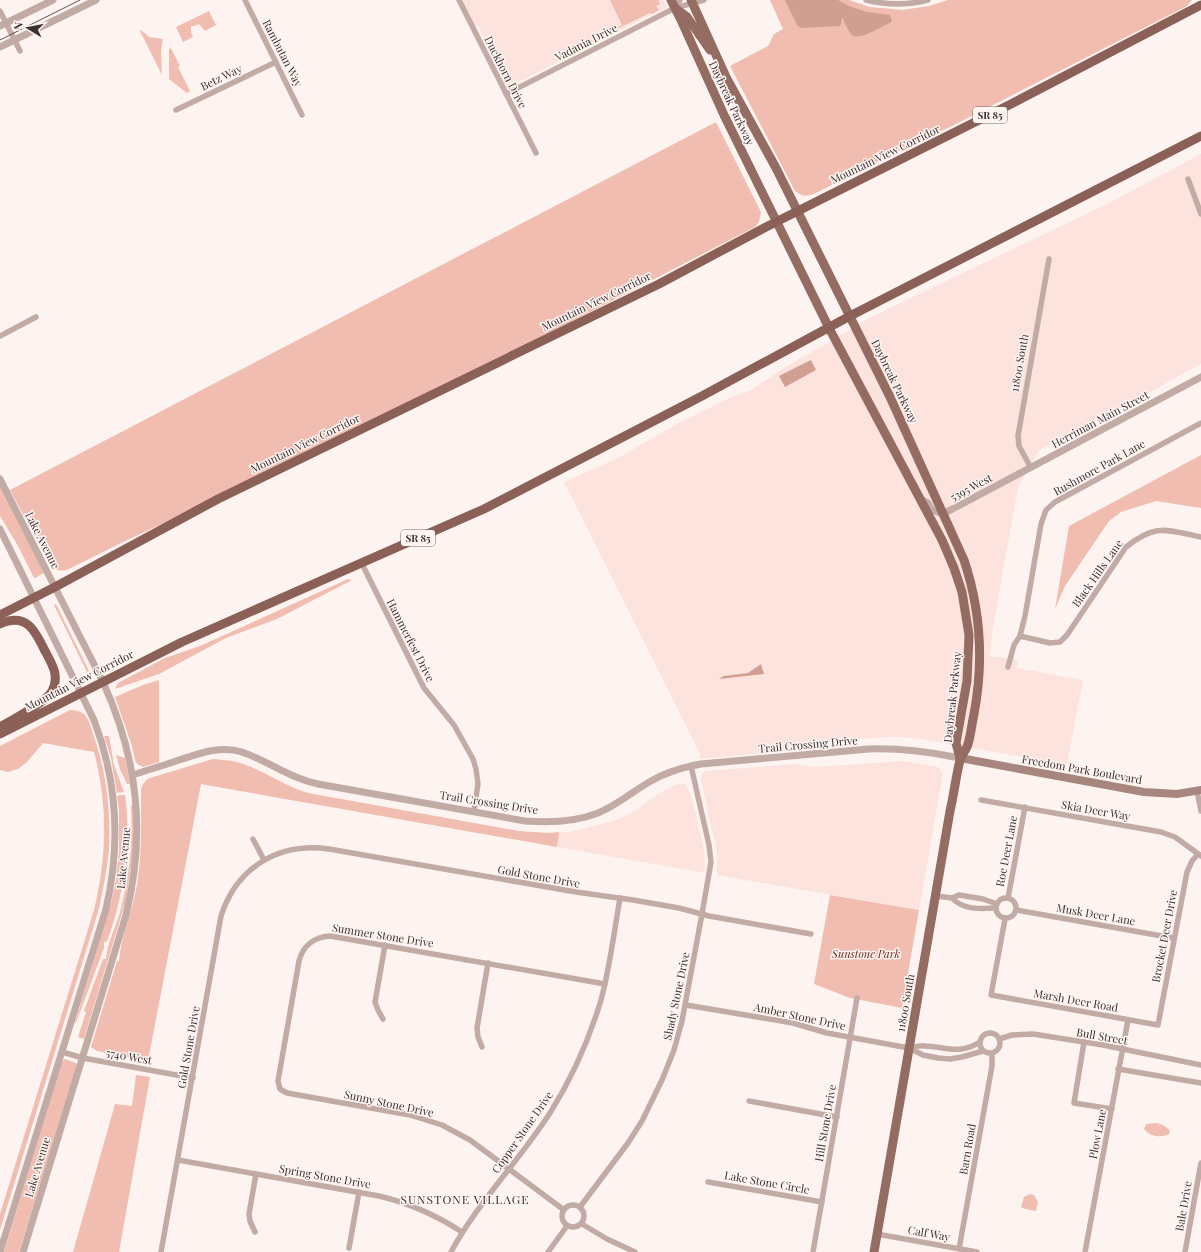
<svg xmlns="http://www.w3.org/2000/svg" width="1201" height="1252" font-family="'Playfair Display',serif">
	<rect width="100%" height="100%" fill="#fdf4f1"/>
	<g fill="#fde3dd">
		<polygon points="462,0 663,0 667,7 506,88 501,77 501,74 478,26 474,25"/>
		<polygon points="1201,154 1201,364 1182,374 1142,397 1039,450 1018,487 992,633 990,656 1018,660 1017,668 1083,680 1067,765 921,739 902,737 885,737 801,744 776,752 700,759 700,754 564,482 618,458 677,424 729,398 751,390 787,366 821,347 871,317 1107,204"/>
		<polygon points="903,761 938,767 943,773 919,910 717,875 717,853 704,794 701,778 702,773 706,771 794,764 814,767"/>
		<polygon points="685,783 692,798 704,849 705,873 557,847 559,832 569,832 617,820 636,810 660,793 675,785"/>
	</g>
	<g fill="#f0bdb0">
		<polygon points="610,0 658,0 660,4 656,6 659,10 652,14 650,13 615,30 612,34 611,30 622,25"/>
		<path d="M770,0H849L870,7L902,10L929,6L948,0H1192L1187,6L950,127L912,144L814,194C806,197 801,196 795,191L730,66L768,46L774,34L783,29Z"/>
		<polygon points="209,11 216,25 205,31 199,24 195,26 191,26 191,32 193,37 183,42 176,27"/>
		<polygon points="141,30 149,37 163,39 161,51 162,75 140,31"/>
		<polygon points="171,48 180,66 178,67 190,91 187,93 169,79 169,49"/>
		<path d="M716,122L761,212L759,222L755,227L563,326L307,451L177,517L123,542L69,569C61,572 56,571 50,565L10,490Z"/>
		<polygon points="1201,455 1201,508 1156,501 1121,512 1109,521 1065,586 1055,609 1069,526"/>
		<polygon points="0,485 44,573 35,578 34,578 18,546 0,516"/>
		<polygon points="348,579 352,580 277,619 226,638 159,674 115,689 118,683 165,658 200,646"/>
		<polygon points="56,604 89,671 87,672 54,605"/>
		<polygon points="159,680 159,762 143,767 137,764 135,760 132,746 115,697 143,685"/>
		<path d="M70,710C75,710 80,711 84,714C89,719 91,727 93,734C106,770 111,810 109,849C107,870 103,891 98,912L0,1230V1214L94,910C107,857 108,804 94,752L43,743L27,762L18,769L8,772L0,770V746Z"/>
		<polygon points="104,736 109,736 114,765 124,792 117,793 111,758"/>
		<polygon points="116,755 125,758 130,784 127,784 120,769"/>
		<path d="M213,759C221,760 229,760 237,762C262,769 284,786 308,793L519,831L547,833L559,832L557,847L201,784L148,1061L97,1051L91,1047L117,961H119C121,935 133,910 137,884C142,853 141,821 141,789C143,784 145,780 150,778Z"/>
		<path d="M119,795H125C132,844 124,893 108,939L106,942H104V948L76,1023H75L111,903L116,880L119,851V810L117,797Z"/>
		<path d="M131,805H133V853L126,900L84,1039L78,1037L86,1012L84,1011L103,959H106C107,943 116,927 120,912C130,873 133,844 131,805Z"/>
		<polygon points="830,895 919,910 902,1008 850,998 814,984"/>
		<polygon points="65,1059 76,1063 77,1066 19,1252 4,1252 62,1062"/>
		<polygon points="136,1075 150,1077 119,1252 73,1252 115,1104 132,1106"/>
		<path d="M1156,1123C1162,1124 1166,1126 1170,1131L1169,1134C1160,1138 1151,1137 1144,1129L1146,1124Z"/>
		<polygon points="1030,1194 1034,1195 1038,1202 1036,1211 1026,1209 1021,1207 1024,1197"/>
	</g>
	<g fill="#d19f92">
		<path d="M785,0H838L849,6L867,12L890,15L892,20L891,22C883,26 862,39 854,36C848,33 845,22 842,17L841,25L840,26L801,28L797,25Z"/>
		<polygon points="811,360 816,370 785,387 779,376"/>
		<polygon points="761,664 764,674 719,679 724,676 748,673"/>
	</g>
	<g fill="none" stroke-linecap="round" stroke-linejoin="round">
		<g stroke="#c2aba5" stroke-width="5.5">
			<polyline points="245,0 302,115"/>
			<polyline points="459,0 536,153"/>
			<path d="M866,0C886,5 908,5 928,0"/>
			<polyline points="675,8 680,0"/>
			<polyline points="0,11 20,51"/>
			<polyline points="506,94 675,8 704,0"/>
			<polyline points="176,110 276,62"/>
			<polyline points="1188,179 1201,214"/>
			<polyline points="0,336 36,317"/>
			<polyline points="1031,468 1019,446 1018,436 1049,259"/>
			<polyline points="361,562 424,688 454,725 473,759 476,769 478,784 474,811"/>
			<path d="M1020,636L1050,643L1060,642L1067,635L1126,547C1156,523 1166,530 1201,537"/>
			<polyline points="1008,667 1014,645 1020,636 1025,616 1041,524 1046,510 1055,502 1201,423"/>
			<polyline points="1197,791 1201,811"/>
			<polyline points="981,800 1161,832 1175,837 1201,856"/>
			<polyline points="253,839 264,860"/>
			<polyline points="936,896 952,898 959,895 983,899 997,904"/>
			<circle cx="1006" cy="908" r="10"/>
			<path d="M952,898C963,910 980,909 995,908"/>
			<polyline points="1008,898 1025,807"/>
			<polyline points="1016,910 1173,938"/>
			<polyline points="1005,919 991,995 1158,1025 1187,872 1192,861 1198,854"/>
			<polyline points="686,1005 793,1023 827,1033 909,1048 923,1055 938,1058 950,1059 962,1057 983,1051"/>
			<polyline points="383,1019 378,1010 375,1002 385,945"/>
			<circle cx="990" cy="1043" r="10"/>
			<polyline points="999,1039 1012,1035 1033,1034 1103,1045 1201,1065"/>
			<polyline points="1084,1042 1074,1103 1112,1109"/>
			<polyline points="482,1047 478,1037 477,1028 488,963"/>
			<path d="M909,1048C914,1047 920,1045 925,1046C946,1047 960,1055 980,1042"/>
			<polyline points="62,1052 83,1058 193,1078"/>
			<polyline points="1118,1069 1201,1083"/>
			<polyline points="749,1101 837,1117"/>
			<path d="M178,1160L379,1196C409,1203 436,1215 462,1232"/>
			<polyline points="708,1182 822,1202"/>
			<circle cx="573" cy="1216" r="11"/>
			<polyline points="580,1207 628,1143 642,1121 662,1080 674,1050 682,1021 702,914 711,862 709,845 691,766"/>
			<path d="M564,1210L470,1140L442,1125L410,1115L287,1093L280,1089L278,1081L299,961C303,945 315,937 330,936L605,984"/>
			<polyline points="582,1224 607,1239 635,1252"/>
			<polyline points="255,1232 250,1221 249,1214 256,1174"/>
			<polyline points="877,1234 977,1252"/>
			<polyline points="349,1248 359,1192"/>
			<polyline points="959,1249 992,1066 992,1053"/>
			<path d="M161,1252L221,916C237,867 279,842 329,849L576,892L633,900L679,908L709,916L811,934"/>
			<path d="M451,1252C478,1202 519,1161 550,1113C572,1078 589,1040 601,1000C610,967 614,932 620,898"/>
			<polyline points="548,1252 567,1226"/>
			<polyline points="813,1252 857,998"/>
			<polyline points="1085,1252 1128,1020"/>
			<polyline points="1185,1252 1201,1163"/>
		</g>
		<g stroke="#c2aba5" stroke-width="7">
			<polyline points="0,26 53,0"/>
			<polyline points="0,47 96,0"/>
			<path d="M0,479L103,682C138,759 146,834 126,915L23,1252"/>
			<polyline points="919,498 928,503 932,510 943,514 1201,377"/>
			<path d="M0,529L94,720C118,783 121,844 106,909L0,1252"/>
			<path d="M133,775C147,770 162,766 176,761C198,754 219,745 242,752C268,761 290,778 318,784L525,821C550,823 575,822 598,813C618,805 633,791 651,781C666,772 684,767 701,764L869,749C900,748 930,752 960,758"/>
		</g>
		<polyline stroke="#a7867e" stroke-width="8" points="960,758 1144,792 1177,794 1201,790"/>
		<g stroke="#946c62" stroke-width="9">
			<polyline points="671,0 681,20 724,115 829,328 942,540 954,568 962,592 969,635 967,681 956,743 960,758"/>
			<path d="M691,0L727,79L776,168L890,397L964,560C981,611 984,661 974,714C972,723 971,734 968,744C967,749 962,754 960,760C956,776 954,794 950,811L874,1252"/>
			<polyline points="676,9 687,17 710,50"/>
		</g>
		<g stroke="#8b6056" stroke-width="9">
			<polyline points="0,615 55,587 218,499 659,284 766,227 1011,104 1201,5"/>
			<path d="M0,624C26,612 35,630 45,651C52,664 60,676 52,691C46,703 13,719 0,727"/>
			<polyline points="0,734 182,642 484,509 702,396 850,316 1201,136"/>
		</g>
		<polyline stroke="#5c5351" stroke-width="1" points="0,40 80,0"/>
	</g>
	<g text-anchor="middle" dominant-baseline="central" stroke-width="3" stroke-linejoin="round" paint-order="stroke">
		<g fill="#fdf4f1" stroke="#756c6a" stroke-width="1">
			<rect x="973" y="107" width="34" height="16" rx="3"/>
			<rect x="401" y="530" width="34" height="16" rx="3"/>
		</g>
		<g font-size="10" font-weight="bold" fill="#3b3230">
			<text x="990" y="115">SR 85</text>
			<text x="418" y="538">SR 85</text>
		</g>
		<g font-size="11" fill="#3b3230" stroke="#fdf4f1">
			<text transform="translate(586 42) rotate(-27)">Vadania Drive</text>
			<text transform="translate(283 53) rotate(63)">Rambutan Way</text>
			<text transform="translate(506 72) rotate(63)">Duckhorn Drive</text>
			<text transform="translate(221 77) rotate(-26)">Betz Way</text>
			<text transform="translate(732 103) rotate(65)">Daybreak Parkway</text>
			<text transform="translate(885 154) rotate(-26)">Mountain View Corridor</text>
			<text transform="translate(596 301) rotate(-26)">Mountain View Corridor</text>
			<text transform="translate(1019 363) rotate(-80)">11800 South</text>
			<text transform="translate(895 381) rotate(64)">Daybreak Parkway</text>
			<text transform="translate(1100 419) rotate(-28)">Herriman Main Street</text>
			<text transform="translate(305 443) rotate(-26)">Mountain View Corridor</text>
			<text transform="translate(1099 467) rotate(-29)">Rushmore Park Lane</text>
			<text transform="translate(971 487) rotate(-28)">5395 West</text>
			<text transform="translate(43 540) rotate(63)">Lake Avenue</text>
			<text transform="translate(1097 573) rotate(-55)">Black Hills Lane</text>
			<text transform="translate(411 640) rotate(63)">Hammerfest Drive</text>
			<text transform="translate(79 680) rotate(-27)">Mountain View Corridor</text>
			<text transform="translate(952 697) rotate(-84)">Daybreak Parkway</text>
			<text transform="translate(808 744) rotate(-5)">Trail Crossing Drive</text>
			<text transform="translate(1082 769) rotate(10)">Freedom Park Boulevard</text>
			<text transform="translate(489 802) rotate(9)">Trail Crossing Drive</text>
			<text transform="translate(1096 810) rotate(10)">Skia Deer Way</text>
			<text transform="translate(1006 851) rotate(-79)">Roe Deer Lane</text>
			<text transform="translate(123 858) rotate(-85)">Lake Avenue</text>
			<text transform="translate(539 876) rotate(10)">Gold Stone Drive</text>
			<text transform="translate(1096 914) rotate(10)">Musk Deer Lane</text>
			<text transform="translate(383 935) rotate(9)">Summer Stone Drive</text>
			<text transform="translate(1164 936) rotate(-79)">Brocket Deer Drive</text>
			<text transform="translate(676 996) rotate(-78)">Shady Stone Drive</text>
			<text transform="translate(1076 1000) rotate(10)">Marsh Deer Road</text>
			<text transform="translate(905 1003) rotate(-80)">11800 South</text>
			<text transform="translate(800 1016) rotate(12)">Amber Stone Drive</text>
			<text transform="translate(1102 1036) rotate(10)">Bull Street</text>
			<text transform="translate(188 1047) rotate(-80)">Gold Stone Drive</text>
			<text transform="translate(129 1056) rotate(10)">5740 West</text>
			<text transform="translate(389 1103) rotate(12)">Sunny Stone Drive</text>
			<text transform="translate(825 1123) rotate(-80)">Hill Stone Drive</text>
			<text transform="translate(522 1132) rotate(-55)">Copper Stone Drive</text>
			<text transform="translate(1097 1134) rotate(-79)">Plow Lane</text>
			<text transform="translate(967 1149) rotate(-80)">Barn Road</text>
			<text transform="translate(37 1167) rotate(-73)">Lake Avenue</text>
			<text transform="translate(325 1176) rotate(10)">Spring Stone Drive</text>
			<text transform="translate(767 1182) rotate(10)">Lake Stone Circle</text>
			<text transform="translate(1183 1206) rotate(-80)">Bale Drive</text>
			<text transform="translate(929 1233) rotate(10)">Calf Way</text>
		</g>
		<g font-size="11" font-style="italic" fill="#662819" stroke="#fdf4f1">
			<text x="866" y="953">Sunstone Park</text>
		</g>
		<g font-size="12" letter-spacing="1" fill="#3b3230" stroke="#fdf4f1">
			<text x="465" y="1199">SUNSTONE VILLAGE</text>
		</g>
	</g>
	<g transform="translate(28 28) rotate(280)" stroke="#fdf4f1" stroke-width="3" paint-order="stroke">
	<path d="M0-3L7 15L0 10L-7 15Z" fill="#3b3230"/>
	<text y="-6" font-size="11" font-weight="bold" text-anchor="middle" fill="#3b3230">N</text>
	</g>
</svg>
